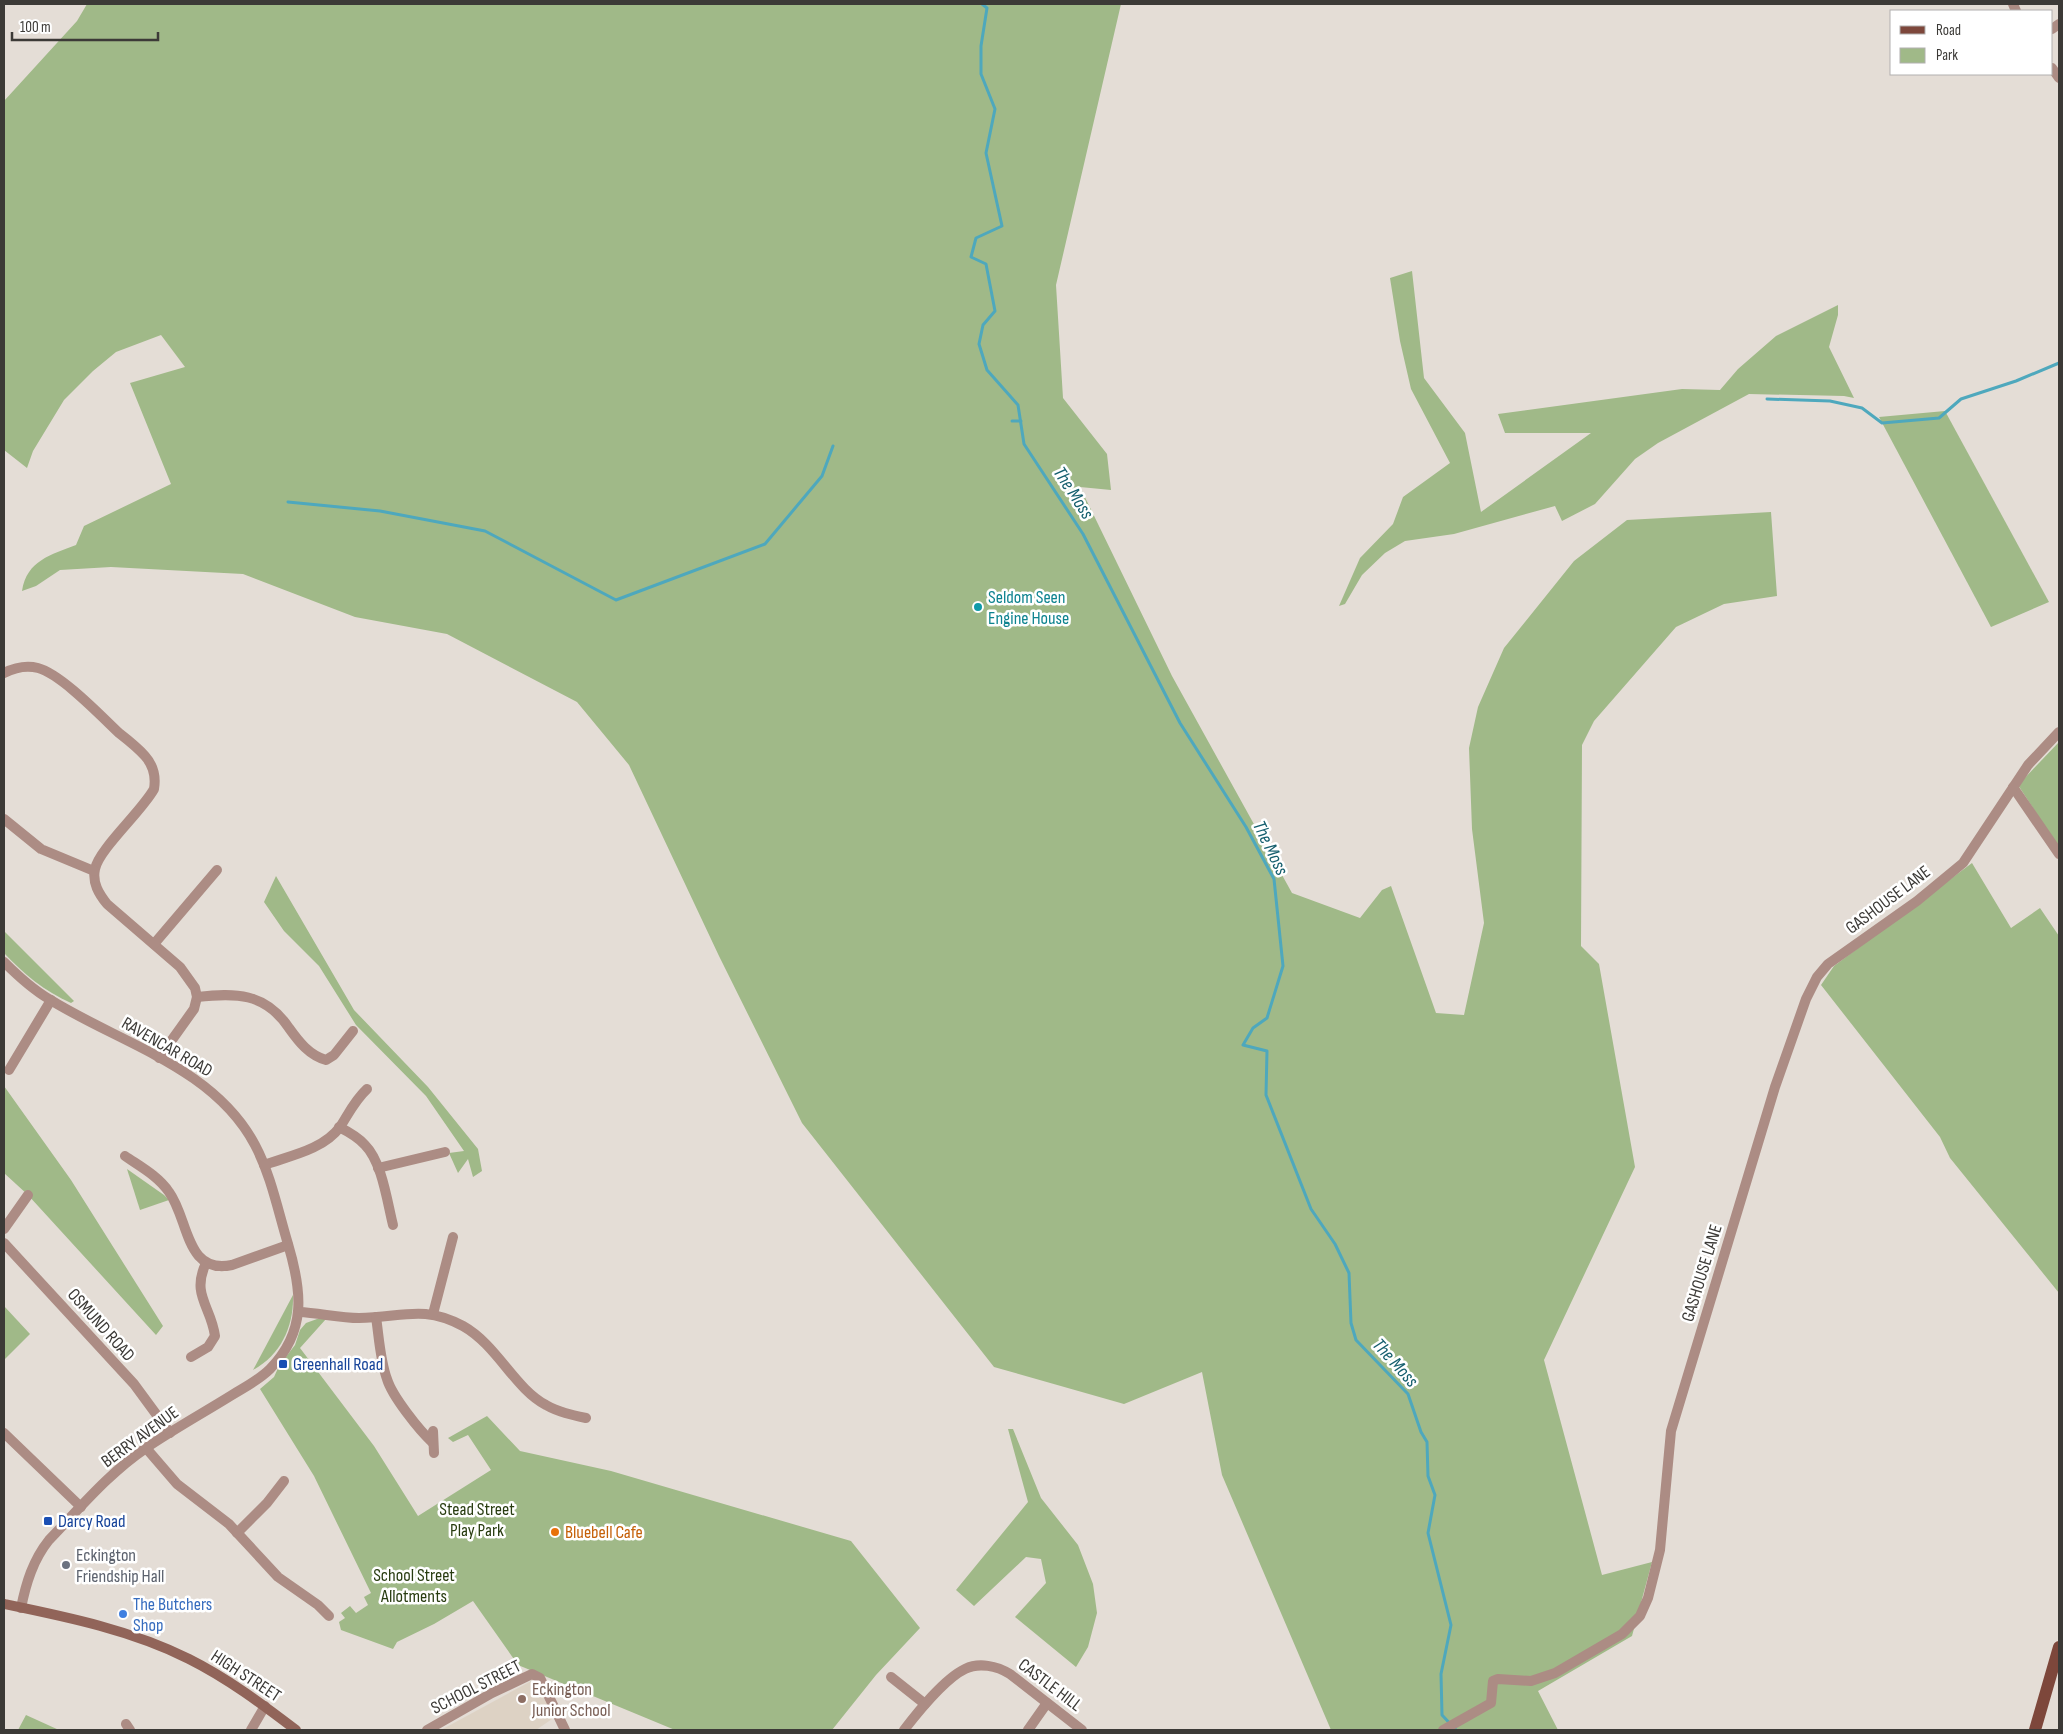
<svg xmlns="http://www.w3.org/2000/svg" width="2063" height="1734" font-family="'Sofia Sans Condensed',sans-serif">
	<rect width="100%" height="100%" fill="#e4ddd6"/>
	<polygon fill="#ddd2c4" points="533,1680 555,1717 536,1730 441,1730"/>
	<g fill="#a0b988">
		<path d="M87,4H1121L1056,285L1063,398L1107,454L1111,490L1080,487L1172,676L1292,893L1360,918L1382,890L1391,886L1436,1013L1464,1015L1484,923L1472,829L1469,748L1478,707L1504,648L1574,561L1627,520L1771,512L1777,596L1724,604L1676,627L1594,721L1582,745L1581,946L1599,964L1635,1167L1544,1360L1602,1575L1652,1562L1632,1636L1538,1691L1558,1730H1331L1222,1475L1202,1372L1124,1404L994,1367L802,1123L719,956L629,765L577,702L447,634L355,617L243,574L111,567L60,570L36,586L22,591C27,560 51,555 76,545L84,526L171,484L130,383L185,367L161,335L116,352L93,371L64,400L33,451L27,468L4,450V101L77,21Z"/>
		<polygon points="1412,271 1424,378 1465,433 1481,512 1591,433 1505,433 1498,414 1682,389 1720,390 1738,369 1776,336 1838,305 1838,315 1829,347 1854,398 1844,396 1749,394 1658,443 1635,459 1595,504 1562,521 1555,506 1454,534 1405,541 1385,553 1362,575 1345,604 1339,606 1360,558 1393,524 1403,497 1450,463 1411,389 1400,341 1390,278"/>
		<polygon points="1945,411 2049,602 1991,627 1879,417"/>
		<polygon points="2059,742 2059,848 2018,785"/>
		<polygon points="1972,863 2011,928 2040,908 2059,936 2059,1293 1950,1158 1940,1137 1821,985 1834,966"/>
		<polygon points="276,876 354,1010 428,1087 478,1149 482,1171 473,1177 468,1159 458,1173 449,1153 464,1151 426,1096 356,1025 319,966 284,931 264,902"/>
		<path d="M4,931L74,1001L71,1003C44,991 24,974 4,953Z"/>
		<polygon points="4,1086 71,1180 163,1326 156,1335 28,1195 4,1173"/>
		<polygon points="127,1169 164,1195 169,1200 140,1210"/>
		<path d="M293,1295C294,1326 281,1355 253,1370Z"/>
		<polygon points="4,1306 30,1334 4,1360"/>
		<polygon points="317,1319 326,1319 300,1348 374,1446 418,1516 491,1470 468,1435 453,1442 448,1438 487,1416 520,1451 611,1471 851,1541 920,1628 876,1675 832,1730 675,1730 518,1665 473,1601 434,1624 397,1642 393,1649 341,1630 339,1622 345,1618 341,1613 350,1606 356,1613 368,1605 364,1597 371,1593 314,1476 260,1389 274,1377 279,1366 295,1345 300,1330 306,1323"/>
		<polygon points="1008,1429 1013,1429 1041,1498 1078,1545 1093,1584 1097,1613 1088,1647 1076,1667 1015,1617 1046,1583 1041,1559 1026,1557 974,1606 956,1590 1028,1502"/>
		<polygon points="26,1715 59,1730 18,1730"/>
	</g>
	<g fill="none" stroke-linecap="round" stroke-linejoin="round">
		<g stroke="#4ea8bd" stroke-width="3">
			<polyline points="982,4 987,8 981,46 981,74 995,109 986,153 1002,226 976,238 971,257 986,264 995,311 983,325 979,344 987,370 1018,405 1024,444 1083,534 1180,723 1246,827 1274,879 1283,966 1267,1018 1253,1028 1243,1045 1267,1051 1266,1095 1311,1209 1335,1244 1349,1273 1351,1323 1356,1340 1408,1394 1421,1432 1427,1442 1428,1476 1435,1495 1428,1533 1451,1625 1441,1674 1442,1715 1456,1730"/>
			<polyline points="1767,399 1830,401 1862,408 1882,423 1939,418 1961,399 2016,381 2059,363"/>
			<polyline points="1012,421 1021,421"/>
			<polyline points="288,502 380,511 485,531 616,600 765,544 822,476 833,446"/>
		</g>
		<g stroke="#ac8c84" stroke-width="10">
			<polyline points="2013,4 2016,11"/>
			<polyline points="2052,29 2059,24"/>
			<polyline points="2052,68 2059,78"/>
			<path d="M4,673C14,668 26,665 38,668C61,674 101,716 119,733C128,740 138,748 145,756C153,765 156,777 154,789C142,811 99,849 95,869C92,883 99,894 107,904L180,967L195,988L197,997L194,1009L159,1058"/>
			<polyline points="2013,787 2059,854"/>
			<polyline points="4,819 41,849 94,871"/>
			<polyline points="154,944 217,870"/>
			<path d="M4,962C18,976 32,989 49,999C119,1043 214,1067 255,1145C271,1175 278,1211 288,1244C302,1291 307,1331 270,1369C259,1380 245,1387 232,1395C203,1413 174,1429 146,1448C109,1473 80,1508 49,1540C33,1560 26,1583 21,1608"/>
			<path d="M197,997C235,993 265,992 289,1028C299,1042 309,1055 326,1060L334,1055L353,1031"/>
			<polyline points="9,1070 51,1000"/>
			<path d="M339,1127C349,1132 358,1137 365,1145C382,1162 387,1201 393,1225"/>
			<path d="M125,1156C141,1167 158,1176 169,1192C189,1219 185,1275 232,1265L288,1245"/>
			<path d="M264,1165C289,1156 323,1150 340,1127C349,1113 355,1100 367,1089"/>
			<polyline points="378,1168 445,1152"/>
			<polyline points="4,1229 28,1195"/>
			<polyline points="4,1243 134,1384 170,1433"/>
			<path d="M299,1312C319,1313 340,1318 359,1318C401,1318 422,1304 463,1326C497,1345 515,1389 546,1405C558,1412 572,1415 586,1418"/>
			<polyline points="433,1314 453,1237"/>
			<path d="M376,1317C379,1337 380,1360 387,1379C392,1396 419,1430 433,1443"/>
			<path d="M191,1357L208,1347L215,1336C211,1306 191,1295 206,1263"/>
			<polyline points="433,1431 434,1453"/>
			<polyline points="4,1433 81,1507"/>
			<polyline points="146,1448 177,1484 229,1524 278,1577 318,1605 329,1616"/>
			<polyline points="237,1533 267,1503 284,1481"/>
			<polyline points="891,1677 925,1704"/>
			<polyline points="126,1724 130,1730"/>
			<polyline points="251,1730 265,1706"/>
			<polyline points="427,1730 492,1693 532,1674 540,1678 565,1730"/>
			<path d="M904,1730C918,1712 944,1679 965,1669C979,1662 997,1666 1010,1674L1082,1730"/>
			<polyline points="1028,1730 1047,1703"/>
			<polyline points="1443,1730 1491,1703 1493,1681 1498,1679 1531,1681 1555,1673 1622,1634 1640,1616 1648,1598 1660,1550 1671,1431 1775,1087 1806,999 1817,977 1828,964 1917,901 1963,863 2028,765 2059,732"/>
		</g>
		<path stroke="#916459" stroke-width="10" d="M4,1604C67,1617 131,1630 189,1659C227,1678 262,1704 296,1730"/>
		<polyline stroke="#7d473b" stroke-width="12" points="2035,1730 2059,1647"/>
	</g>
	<circle fill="#0f9aa8" stroke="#fff" stroke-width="2" cx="978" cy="607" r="5"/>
	<g fill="#1a4fb4" stroke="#fff" stroke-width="2">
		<rect x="278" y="1359" width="10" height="10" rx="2.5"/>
		<rect x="43" y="1516" width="10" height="10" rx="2.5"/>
	</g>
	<circle fill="#e8710a" stroke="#fff" stroke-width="2" cx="555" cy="1532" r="5"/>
	<circle fill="#6b7280" stroke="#fff" stroke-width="2" cx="66" cy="1565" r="5"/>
	<circle fill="#3f7fe0" stroke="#fff" stroke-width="2" cx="123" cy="1614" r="5"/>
	<circle fill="#8d6e63" stroke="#fff" stroke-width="2" cx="522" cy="1699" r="5"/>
	<g text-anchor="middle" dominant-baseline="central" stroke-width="5" stroke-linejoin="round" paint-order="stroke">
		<g font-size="18" fill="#0d838f" stroke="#fff" text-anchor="start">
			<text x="988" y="597">Seldom Seen<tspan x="988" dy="21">Engine House</tspan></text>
		</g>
		<g font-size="18" fill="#3c3a37" stroke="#fff">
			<text transform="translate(1888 900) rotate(-37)">GASHOUSE LANE</text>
			<text transform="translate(167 1047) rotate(30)">RAVENCAR ROAD</text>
			<text transform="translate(1702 1273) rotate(-73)">GASHOUSE LANE</text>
			<text transform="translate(101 1325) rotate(48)">OSMUND ROAD</text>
			<text transform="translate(140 1437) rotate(-36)">BERRY AVENUE</text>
			<text transform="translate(246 1676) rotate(33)">HIGH STREET</text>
			<text transform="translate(1050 1685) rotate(37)">CASTLE HILL</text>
			<text transform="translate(476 1687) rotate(-27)">SCHOOL STREET</text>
		</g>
		<g font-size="18" fill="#164399" stroke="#fff" text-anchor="start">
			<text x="293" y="1364">Greenhall Road</text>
			<text x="58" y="1521">Darcy Road</text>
		</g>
		<g font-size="18" fill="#283c10" stroke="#fff">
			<text x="477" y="1509">Stead Street<tspan x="477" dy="21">Play Park</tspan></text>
			<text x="414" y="1575">School Street<tspan x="414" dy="21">Allotments</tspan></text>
		</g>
		<g font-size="18" fill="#c56008" stroke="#fff" text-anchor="start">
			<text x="565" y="1532">Bluebell Cafe</text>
		</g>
		<g font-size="18" fill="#5b616d" stroke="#fff" text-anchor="start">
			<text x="76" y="1555">Eckington<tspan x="76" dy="21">Friendship Hall</tspan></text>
		</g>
		<g font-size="18" fill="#366cbe" stroke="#fff" text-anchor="start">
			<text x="133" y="1604">The Butchers<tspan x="133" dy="21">Shop</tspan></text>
		</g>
		<g font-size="18" fill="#785e54" stroke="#fff" text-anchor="start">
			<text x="532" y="1689">Eckington<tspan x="532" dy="21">Junior School</tspan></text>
		</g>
		<g font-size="19" font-style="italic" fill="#145e6d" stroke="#fff">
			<text transform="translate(1073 493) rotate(57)">The Moss</text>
			<text transform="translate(1270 848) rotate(64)">The Moss</text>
			<text transform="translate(1395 1363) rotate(48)">The Moss</text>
		</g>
	</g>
	<rect width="2063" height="1734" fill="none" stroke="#3c3a37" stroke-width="10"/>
	<rect x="1890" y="10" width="162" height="65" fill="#ffffff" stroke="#b1b0af"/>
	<rect x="1900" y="26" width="25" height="8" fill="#7d473b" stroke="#b1b0af"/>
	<text x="1936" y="35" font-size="15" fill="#3c3a37">Road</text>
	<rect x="1900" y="48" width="25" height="15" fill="#a0b988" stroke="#b1b0af"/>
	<text x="1936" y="60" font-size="15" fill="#3c3a37">Park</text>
	<path d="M12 32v8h146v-8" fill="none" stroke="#3c3a37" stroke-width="2.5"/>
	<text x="20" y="32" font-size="15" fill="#3c3a37" stroke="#ffffff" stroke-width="4" paint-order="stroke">100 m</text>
</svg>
